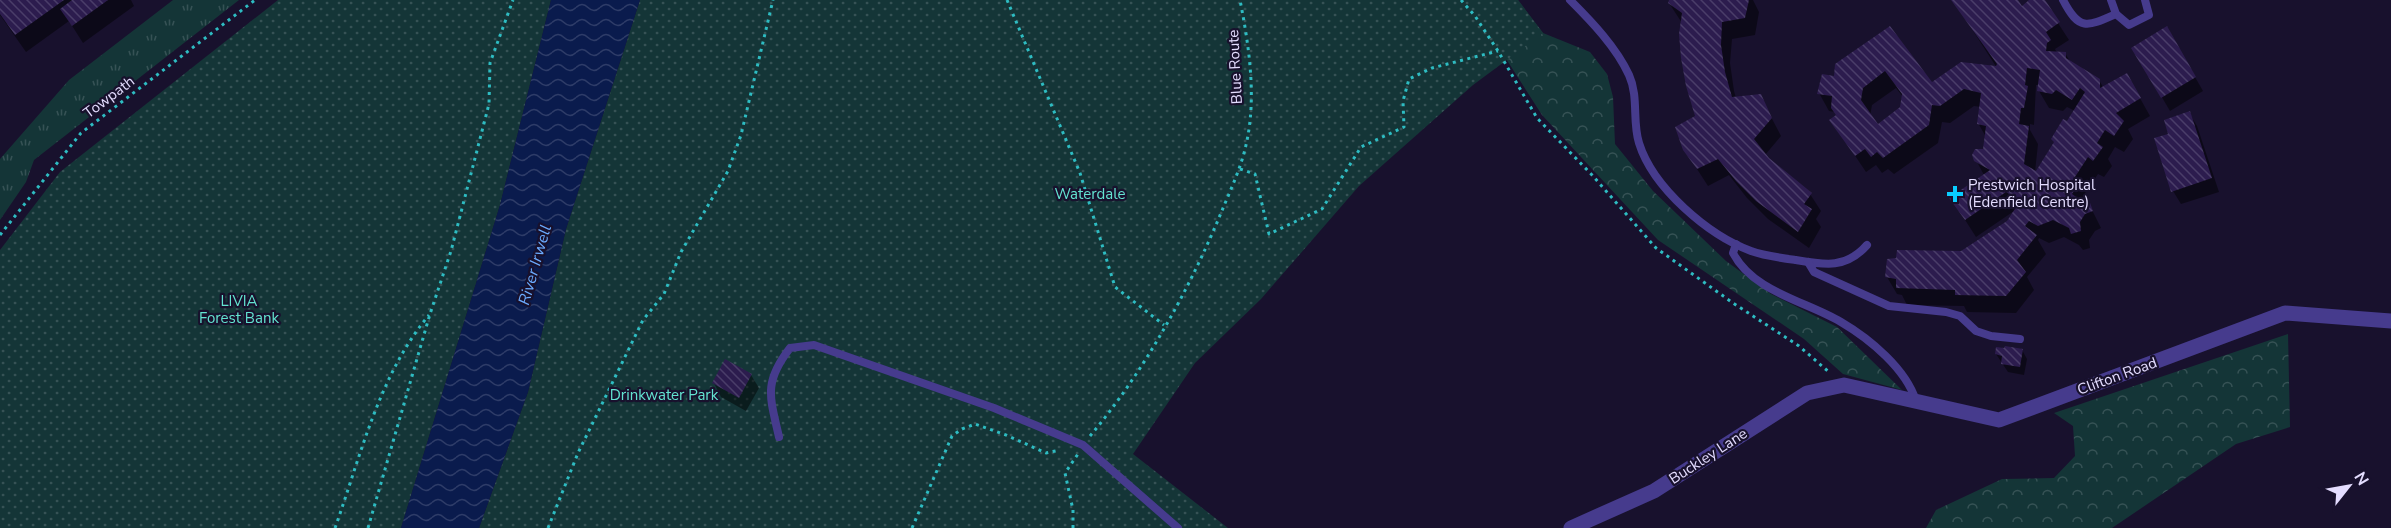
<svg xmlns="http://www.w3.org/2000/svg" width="2391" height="528" font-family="'Nunito Sans',sans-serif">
	<defs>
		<pattern id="grass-tufts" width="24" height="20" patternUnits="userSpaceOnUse" patternTransform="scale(1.5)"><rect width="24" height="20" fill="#143537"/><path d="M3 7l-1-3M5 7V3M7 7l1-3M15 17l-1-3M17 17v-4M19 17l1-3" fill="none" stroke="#365255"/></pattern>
		<pattern id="forest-crowns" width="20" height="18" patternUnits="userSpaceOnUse" patternTransform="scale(1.5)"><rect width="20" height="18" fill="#143537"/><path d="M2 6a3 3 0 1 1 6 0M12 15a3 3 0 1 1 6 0" fill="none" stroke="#365255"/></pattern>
		<pattern id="park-dots" width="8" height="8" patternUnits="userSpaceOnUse" patternTransform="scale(1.5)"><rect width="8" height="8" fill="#143537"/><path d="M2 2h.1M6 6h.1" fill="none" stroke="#365255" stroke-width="1.8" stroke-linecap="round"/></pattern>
		<pattern id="water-waves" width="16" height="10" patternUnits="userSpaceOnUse" patternTransform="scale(1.5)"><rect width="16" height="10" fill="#0a1b4d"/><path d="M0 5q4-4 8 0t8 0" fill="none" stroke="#2e3c68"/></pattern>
		<pattern id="building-back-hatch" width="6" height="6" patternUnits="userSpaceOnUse" patternTransform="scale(1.5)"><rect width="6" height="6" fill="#2c1c4e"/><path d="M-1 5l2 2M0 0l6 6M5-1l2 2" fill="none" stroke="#4a3d69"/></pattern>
	</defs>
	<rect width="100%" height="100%" fill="#18112d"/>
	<polygon fill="url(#grass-tufts)" points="173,0 239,0 34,160 26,182 0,220 0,159 69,80"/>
	<g fill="url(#forest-crowns)">
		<polygon points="1499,0 1518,0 1543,33 1590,52 1607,74 1613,97 1615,144 1653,191 1726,261 1771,294 1837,327 1902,390 1843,374 1804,339 1658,240 1542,115 1478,15"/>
		<polygon points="2288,334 2290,427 2236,444 2112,528 1926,528 1936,510 2002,479 2054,478 2075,456 2073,426 2054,413"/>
	</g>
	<g fill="url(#park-dots)">
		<polygon points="278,0 551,0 500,205 401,528 0,528 0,250 60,172"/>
		<polygon points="640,0 1518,0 1543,33 1473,85 1359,186 1261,299 1195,363 1133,454 1228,528 479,528 528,392 566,229"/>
	</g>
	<polygon fill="url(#water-waves)" points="551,0 640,0 566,229 528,392 479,528 401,528 500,205"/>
	<g fill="#0007" fill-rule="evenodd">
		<polygon points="0,0 131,0 134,6 83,43 69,21 26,52 0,15"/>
		<polygon points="1670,0 1753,0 1759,12 1755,35 1732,39 1730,63 1734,91 1736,98 1760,96 1781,136 1765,155 1810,194 1821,211 1816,219 1821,227 1809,248 1768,219 1747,198 1729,175 1708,186 1684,149 1696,117 1682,23 1669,3"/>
		<path d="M1953,0H2016L2021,8L2032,0H2043L2069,40L2055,49L2057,53H2065L2071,63L2099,80L2103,87L2127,75L2150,116L2128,129L2133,139L2124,152L2115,147L2108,159L2112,166L2104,177L2098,174L2082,198L2084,202H2088L2101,228L2095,231L2089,240L2090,248L2083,250L2079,245L2064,237L2049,243L2039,238L2038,240L2046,254L2027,277L2034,290L2016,313L1967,312L1964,306L1907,305L1902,295L1897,294L1887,277L1961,252L2008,222L2017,209L1976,237L1951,198L1984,175L1976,160L1984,150L1986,137L1978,123L1981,107L1974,106L1950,123L1942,122L1938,143L1894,174L1888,169L1882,173L1876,165L1866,172L1831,120L1838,116L1835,112L1829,111L1819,93L1889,28L1932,85L1997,68ZM2036,85H2040L2039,91L2049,108L2063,111L2067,107L2075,111L2037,173L2035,172L2038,144L2030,130V124L2034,125ZM1896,88L1903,97L1902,107L1878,126L1870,116L1872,105Z"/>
		<polygon points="2167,28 2203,91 2170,111 2133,48"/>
		<polygon points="2189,113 2197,126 2219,192 2181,204 2173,191 2170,135"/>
		<polygon points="2022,350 2027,359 2024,375 2008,372 1996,354"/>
		<polygon points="751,375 759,388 746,411 721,397 714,383"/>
	</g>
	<g fill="url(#building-back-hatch)" fill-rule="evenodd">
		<polygon points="0,0 64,0 15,35 0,14"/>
		<polygon points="72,0 108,0 72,26 60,9"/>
		<polygon points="1669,0 1749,0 1745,18 1722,22 1721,45 1725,72 1732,97 1761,94 1772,118 1754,139 1769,158 1812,193 1804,204 1812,209 1798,232 1756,201 1736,181 1718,159 1697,169 1683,150 1675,127 1695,116 1686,86 1681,58 1679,34 1682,13 1668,3"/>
		<path d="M1951,0H2018L2022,6L2029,0H2045L2060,22L2046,32L2051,40L2047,43L2046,51L2066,52V58L2100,79V88L2127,73L2141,98L2116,113L2124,121L2114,136L2105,130L2097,143L2103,147L2093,161L2088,157L2071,183L2077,186L2072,194L2082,201L2089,200L2093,211L2085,214L2080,222L2081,231L2071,234L2069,228L2053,220L2038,226L2029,221L2025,226L2037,235L2017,260L2026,272L2006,296L1955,295V290L1896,288V279L1885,277L1887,259L1896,258L1897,250L1961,251L2007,221L2020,201L2006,192L1965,220L1949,198L1990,170L1974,161L1972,155L1975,149H1983L1986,126L1977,124L1981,93L1964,89L1940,106L1932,105L1929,125L1883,158L1877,152L1871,157L1865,149L1855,156L1829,120L1836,115L1831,108L1832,96L1817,94L1822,74L1834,76L1835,64L1890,26L1932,82L1961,62L1996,66L1997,64ZM2027,68L2040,70L2037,91L2052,94L2056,90L2072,100L2080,88L2085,92L2067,121L2063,119L2051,139L2054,142L2036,171L2024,164L2029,126L2019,124L2021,108H2024L2028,86L2025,85ZM1885,71L1902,94L1900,107L1878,124L1861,100L1863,88Z"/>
		<polygon points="2167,26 2196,77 2161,98 2131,48"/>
		<polygon points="2190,111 2212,178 2171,192 2154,138 2168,134 2164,120"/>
		<polygon points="2005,346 2023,349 2020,367 2001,364 2002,356 1995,354 1996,347 2004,348"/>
		<polygon points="725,359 752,374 739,398 712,383"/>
	</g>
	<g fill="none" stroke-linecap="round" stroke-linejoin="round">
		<g stroke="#2ebcc2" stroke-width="3" stroke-dasharray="3 4.5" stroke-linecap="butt">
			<polyline points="1007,0 1080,173 1115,287 1164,325"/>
			<polyline points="1461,0 1475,16 1498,51 1537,118 1592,175 1656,248 1733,303 1799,346 1830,373"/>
			<polyline points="1240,169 1255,174 1269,234 1322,209 1361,147 1404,127 1403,101 1409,79 1432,68 1498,51"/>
			<polyline points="0,235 81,133 255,0"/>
			<path d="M1090,436C1144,372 1189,290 1221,213C1230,191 1241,168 1246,145C1257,98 1249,46 1240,0"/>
			<path d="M335,528C361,455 379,375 429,315"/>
			<polyline points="368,528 430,314 451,251 489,104 490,63 513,0"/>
			<polyline points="548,528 578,453 643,320 664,294 681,252 728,171 741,135 773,0"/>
			<polyline points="912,528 952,436 962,429 975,424 1006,435 1046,453 1060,450"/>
			<polyline points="1073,528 1073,510 1065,473 1078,454"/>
		</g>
		<g stroke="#463b8d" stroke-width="8">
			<path d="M1570,0C1592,22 1616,47 1629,75C1639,97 1632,121 1639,143C1653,188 1708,235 1751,251C1765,256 1781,258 1796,260C1825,265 1846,269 1867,245"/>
			<path d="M2063,0C2079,31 2087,27 2116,14"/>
			<polyline points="2111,0 2116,14 2129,25 2149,15 2145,0"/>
			<path d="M1736,244L1733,253C1753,292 1806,301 1841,322C1870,339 1906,369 1916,401"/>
			<polyline points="1808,262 1814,272 1889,306 1946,312 1960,316 1976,331 1991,336 2020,339"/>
			<path d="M779,437C770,397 763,383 790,348L814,345L994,408L1083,445L1178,528"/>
		</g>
		<polyline stroke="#463b8d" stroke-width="15" points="1571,528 1654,491 1807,393 1844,385 1999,420 2285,313 2391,321"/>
	</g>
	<path fill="#09cdff" stroke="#18112d" stroke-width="2" d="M1952 185h6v6h6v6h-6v6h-6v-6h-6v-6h6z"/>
	<g text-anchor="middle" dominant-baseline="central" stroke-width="4.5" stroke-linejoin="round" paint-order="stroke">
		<g font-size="15" fill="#e4ddff" stroke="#18112d">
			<text transform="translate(1235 67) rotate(-93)">Blue Route</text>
			<text transform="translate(109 97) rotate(-37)">Towpath</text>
			<text transform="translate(2117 376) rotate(-20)">Clifton Road</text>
			<text transform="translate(1708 456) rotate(-33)">Buckley Lane</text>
		</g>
		<g font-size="15" fill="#e4ddff" stroke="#18112d" text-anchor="start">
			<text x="1968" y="185">Prestwich Hospital<tspan x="1968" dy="17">(Edenfield Centre)</tspan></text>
		</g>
		<g font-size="15" fill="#63e4d1" stroke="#18112d">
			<text x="1090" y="194">Waterdale</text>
			<text x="239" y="301">LIVIA<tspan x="239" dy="17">Forest Bank</tspan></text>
			<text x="664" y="395">Drinkwater Park</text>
		</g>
		<g font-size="16" font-style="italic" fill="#6babff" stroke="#18112d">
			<text transform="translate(535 265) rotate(-74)">River Irwell</text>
		</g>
	</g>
	<g transform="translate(2349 486) rotate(59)" stroke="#18112d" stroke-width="4.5" paint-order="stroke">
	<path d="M0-4.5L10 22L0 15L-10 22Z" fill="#e4ddff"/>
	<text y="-9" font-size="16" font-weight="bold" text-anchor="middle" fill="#e4ddff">N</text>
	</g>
</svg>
